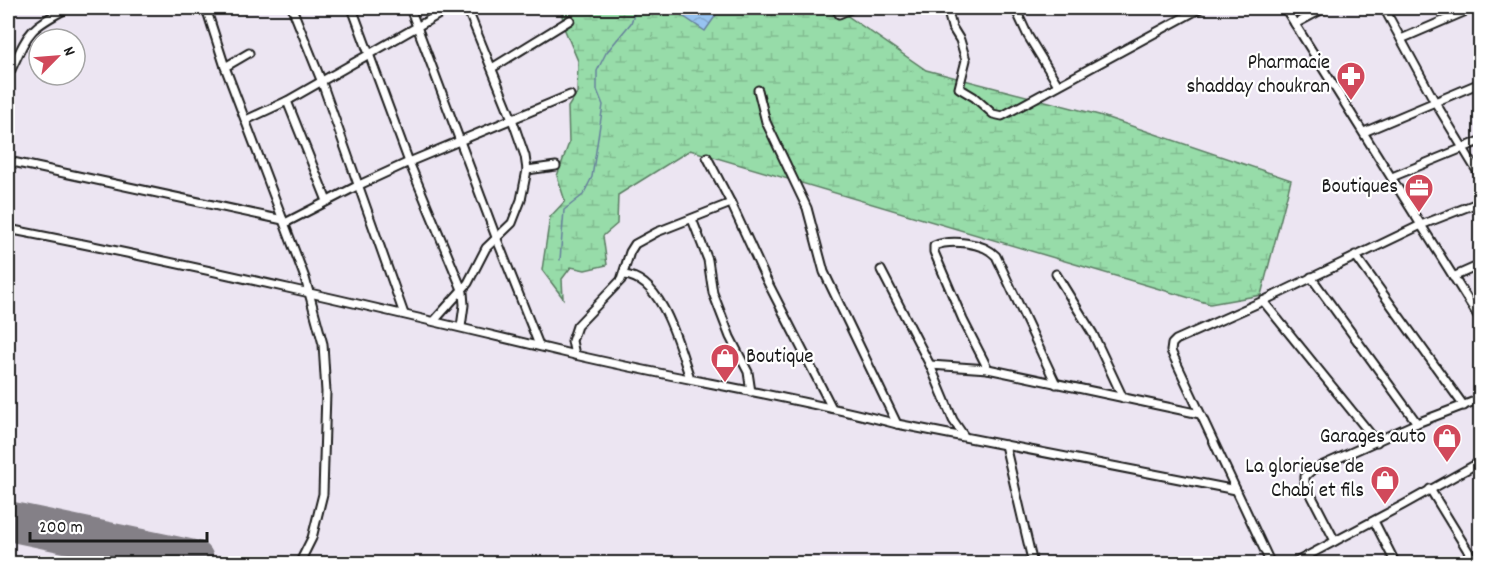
<svg xmlns="http://www.w3.org/2000/svg" width="1488" height="571" font-family="Dekko,sans-serif">
	<defs>
		<pattern id="wetland-marsh" width="20" height="14" patternUnits="userSpaceOnUse" patternTransform="scale(1.5)"><rect width="20" height="14" fill="#97dca9"/><path d="M1 5h8M5 5V1M11 12h8M15 12V8" fill="none" stroke="#82bc91"/></pattern>
		<pattern id="water-waves" width="16" height="10" patternUnits="userSpaceOnUse" patternTransform="scale(1.5)"><rect width="16" height="10" fill="#97c3f1"/><path d="M0 5q4-4 8 0t8 0" fill="none" stroke="#82a7ce"/></pattern>
	</defs>
	<rect width="100%" height="100%" fill="#ece5f2"/>
	<filter id="ink" filterUnits="userSpaceOnUse"><feTurbulence type="fractalNoise" baseFrequency=".0167" numOctaves="2"/><feDisplacementMap in="SourceGraphic" scale="12" xChannelSelector="R" yChannelSelector="G"/><feConvolveMatrix kernelMatrix="1 2 1 2 8 2 1 2 1" color-interpolation-filters="sRGB"/></filter>
	<g filter="url(#ink)">
		<polygon fill="url(#wetland-marsh)" stroke="#5a7c62" stroke-width="1.5" points="561,8 836,8 926,70 1099,115 1291,180 1261,295 1210,304 690,150 618,195 617,224 603,236 607,265 585,270 571,267 562,279 563,298 542,270 550,217 565,201 557,176 569,143 568,107 577,93 578,61 564,28"/>
		<polygon fill="url(#water-waves)" stroke="#66809c" stroke-width="1.5" points="671,8 721,8 705,31"/>
		<g fill="none" stroke-linecap="round" stroke-linejoin="round">
			<polyline stroke="#66809c" stroke-width="1.5" points="560,260 564,210 583,195 592,177 603,105 597,90 597,71 606,53 631,23 636,8"/>
			<polyline stroke="#848087" stroke-width="40" points="8,521 194,560"/>
			<g stroke="#1c1c1c" stroke-width="11">
				<g id="street">
					<polyline points="194,8 207,10"/>
					<polyline points="206,8 225,67 305,278 323,344 326,392 323,494 312,538 299,564"/>
					<polyline points="292,8 321,80 404,314"/>
					<polyline points="352,8 409,162 463,292 464,305 461,327"/>
					<polyline points="410,8 496,237 539,345"/>
					<polyline points="836,8 839,14 853,8"/>
					<polyline points="947,8 952,27 960,40 966,60 959,88 974,97 993,114 1002,116 1201,8"/>
					<polyline points="1015,8 1028,36 1058,85"/>
					<polyline points="1078,8 1079,8"/>
					<polyline points="1285,8 1480,319"/>
					<polyline points="1384,8 1435,102 1480,176"/>
					<polyline points="1295,24 1325,8"/>
					<polyline points="1401,39 1473,8"/>
					<polyline points="225,67 249,53"/>
					<polyline points="492,68 570,20"/>
					<path d="M8,73L11,70C29,31 29,28 68,8"/>
					<polyline points="758,90 766,122 807,208 824,272 897,424"/>
					<polyline points="287,101 327,201"/>
					<polyline points="246,120 287,101 450,8"/>
					<polyline points="1364,132 1480,83"/>
					<polyline points="707,157 731,203"/>
					<polyline points="8,161 283,220"/>
					<polyline points="527,170 556,166"/>
					<polyline points="1392,177 1480,141"/>
					<polyline points="692,219 708,260 713,293 730,337 748,372 751,392"/>
					<polyline points="285,223 357,186 409,162 570,95"/>
					<path d="M8,229C198,266 386,310 575,355C682,380 791,396 897,424L1236,490"/>
					<polyline points="1355,255 1464,406"/>
					<polyline points="881,270 930,365 953,420 964,436"/>
					<polyline points="1056,274 1093,334 1123,398"/>
					<path d="M624,275C663,278 679,347 690,378"/>
					<polyline points="1311,277 1417,423"/>
					<polyline points="1453,277 1480,265"/>
					<polyline points="1263,301 1377,442"/>
					<polyline points="434,321 468,283 486,248 512,223 521,200 527,170 525,156 512,119 467,8"/>
					<polyline points="575,355 572,341 577,326 621,280 630,252 635,244 657,232 731,203 765,277 832,408"/>
					<polyline points="930,365 988,369 1200,414"/>
					<path d="M988,369L963,320L934,252V246C951,239 983,242 996,256L1056,384"/>
					<polyline points="1005,445 1033,564"/>
					<polyline points="1430,489 1476,564"/>
					<polyline points="1374,521 1396,564"/>
					<polyline points="1335,541 1305,483 1305,476 1312,470 1417,423 1480,399"/>
					<polyline points="1271,564 1171,351 1172,344 1176,340 1263,301 1421,225 1480,202"/>
					<polyline points="1292,564 1403,505 1480,462"/>
				</g>
			</g>
			<use href="#street" stroke="#fff" stroke-width="7"/>
		</g>
	</g>
	<defs>
		<g id="pharmacy-pin" transform="scale(1.5)"><path d="M0 17L-7.5 6A9.5 9.5 0 1 1 7.5 6Z" fill="#d1495b" stroke="#fff"/><path d="M-2-6h4v4h4v4h-4v4h-4v-4h-4v-4h4Z" fill="#fff"/></g>
		<g id="office-pin" transform="scale(1.5)"><path d="M0 17L-7.5 6A9.5 9.5 0 1 1 7.5 6Z" fill="#d1495b" stroke="#fff"/><path d="M-6-3h4V-5.5h4V-3h4V5H-6ZM-1-4.5V-3h2v-1.5ZM-6 0V1H6V0Z" fill="#fff"/></g>
		<g id="shop-pin" transform="scale(1.5)"><path d="M0 17L-7.5 6A9.5 9.5 0 1 1 7.5 6Z" fill="#d1495b" stroke="#fff"/><path d="M-5-2.5h2.3a2.7 3.5 0 0 1 5.4 0H5L5.5 6h-11ZM-1.5-2.5h3a1.5 2.3 0 0 0-3 0Z" fill="#fff"/></g>
	</defs>
	<g fill-rule="evenodd">
		<use href="#pharmacy-pin" x="1351" y="76"/>
		<use href="#office-pin" x="1419" y="188"/>
		<use href="#shop-pin" x="725" y="358"/>
		<use href="#shop-pin" x="1447" y="438"/>
		<use href="#shop-pin" x="1385" y="480"/>
	</g>
	<g text-anchor="middle" dominant-baseline="central" stroke-width="4.5" stroke-linejoin="round" paint-order="stroke">
		<g font-size="21" fill="#1c1c1c" stroke="#fff" text-anchor="end">
			<text x="1330" y="64">Pharmacie<tspan x="1330" dy="24">shadday choukran</tspan></text>
			<text x="1398" y="188">Boutiques</text>
			<text x="746" y="358" text-anchor="start">Boutique</text>
			<text x="1426" y="438">Garages auto</text>
			<text x="1364" y="468">La glorieuse de<tspan x="1364" dy="24">Chabi et fils</tspan></text>
		</g>
	</g>
	<rect width="1488" height="571" fill="none" stroke="#fff" stroke-width="30"/>
	<rect x="15" y="15" width="1458" height="541" fill="none" stroke="#1c1c1c" stroke-width="2" filter="url(#ink)"/>
	<g transform="translate(57 57) rotate(65)"><circle r="28" fill="#ffffff" stroke="#a4a4a4" stroke-width="1.5"/>
	<path d="M0-4.5L10 22L0 15L-10 22Z" fill="#d1495b"/>
	<text y="-9" font-size="16" font-weight="bold" text-anchor="middle" fill="#1c1c1c">N</text>
	</g>
	<path d="M30 532v9h177v-9" fill="none" stroke="#1c1c1c" stroke-width="3"/>
	<text x="39" y="532" font-size="18" fill="#1c1c1c" stroke="#ffffff" stroke-width="4.5" paint-order="stroke">200 m</text>
</svg>
